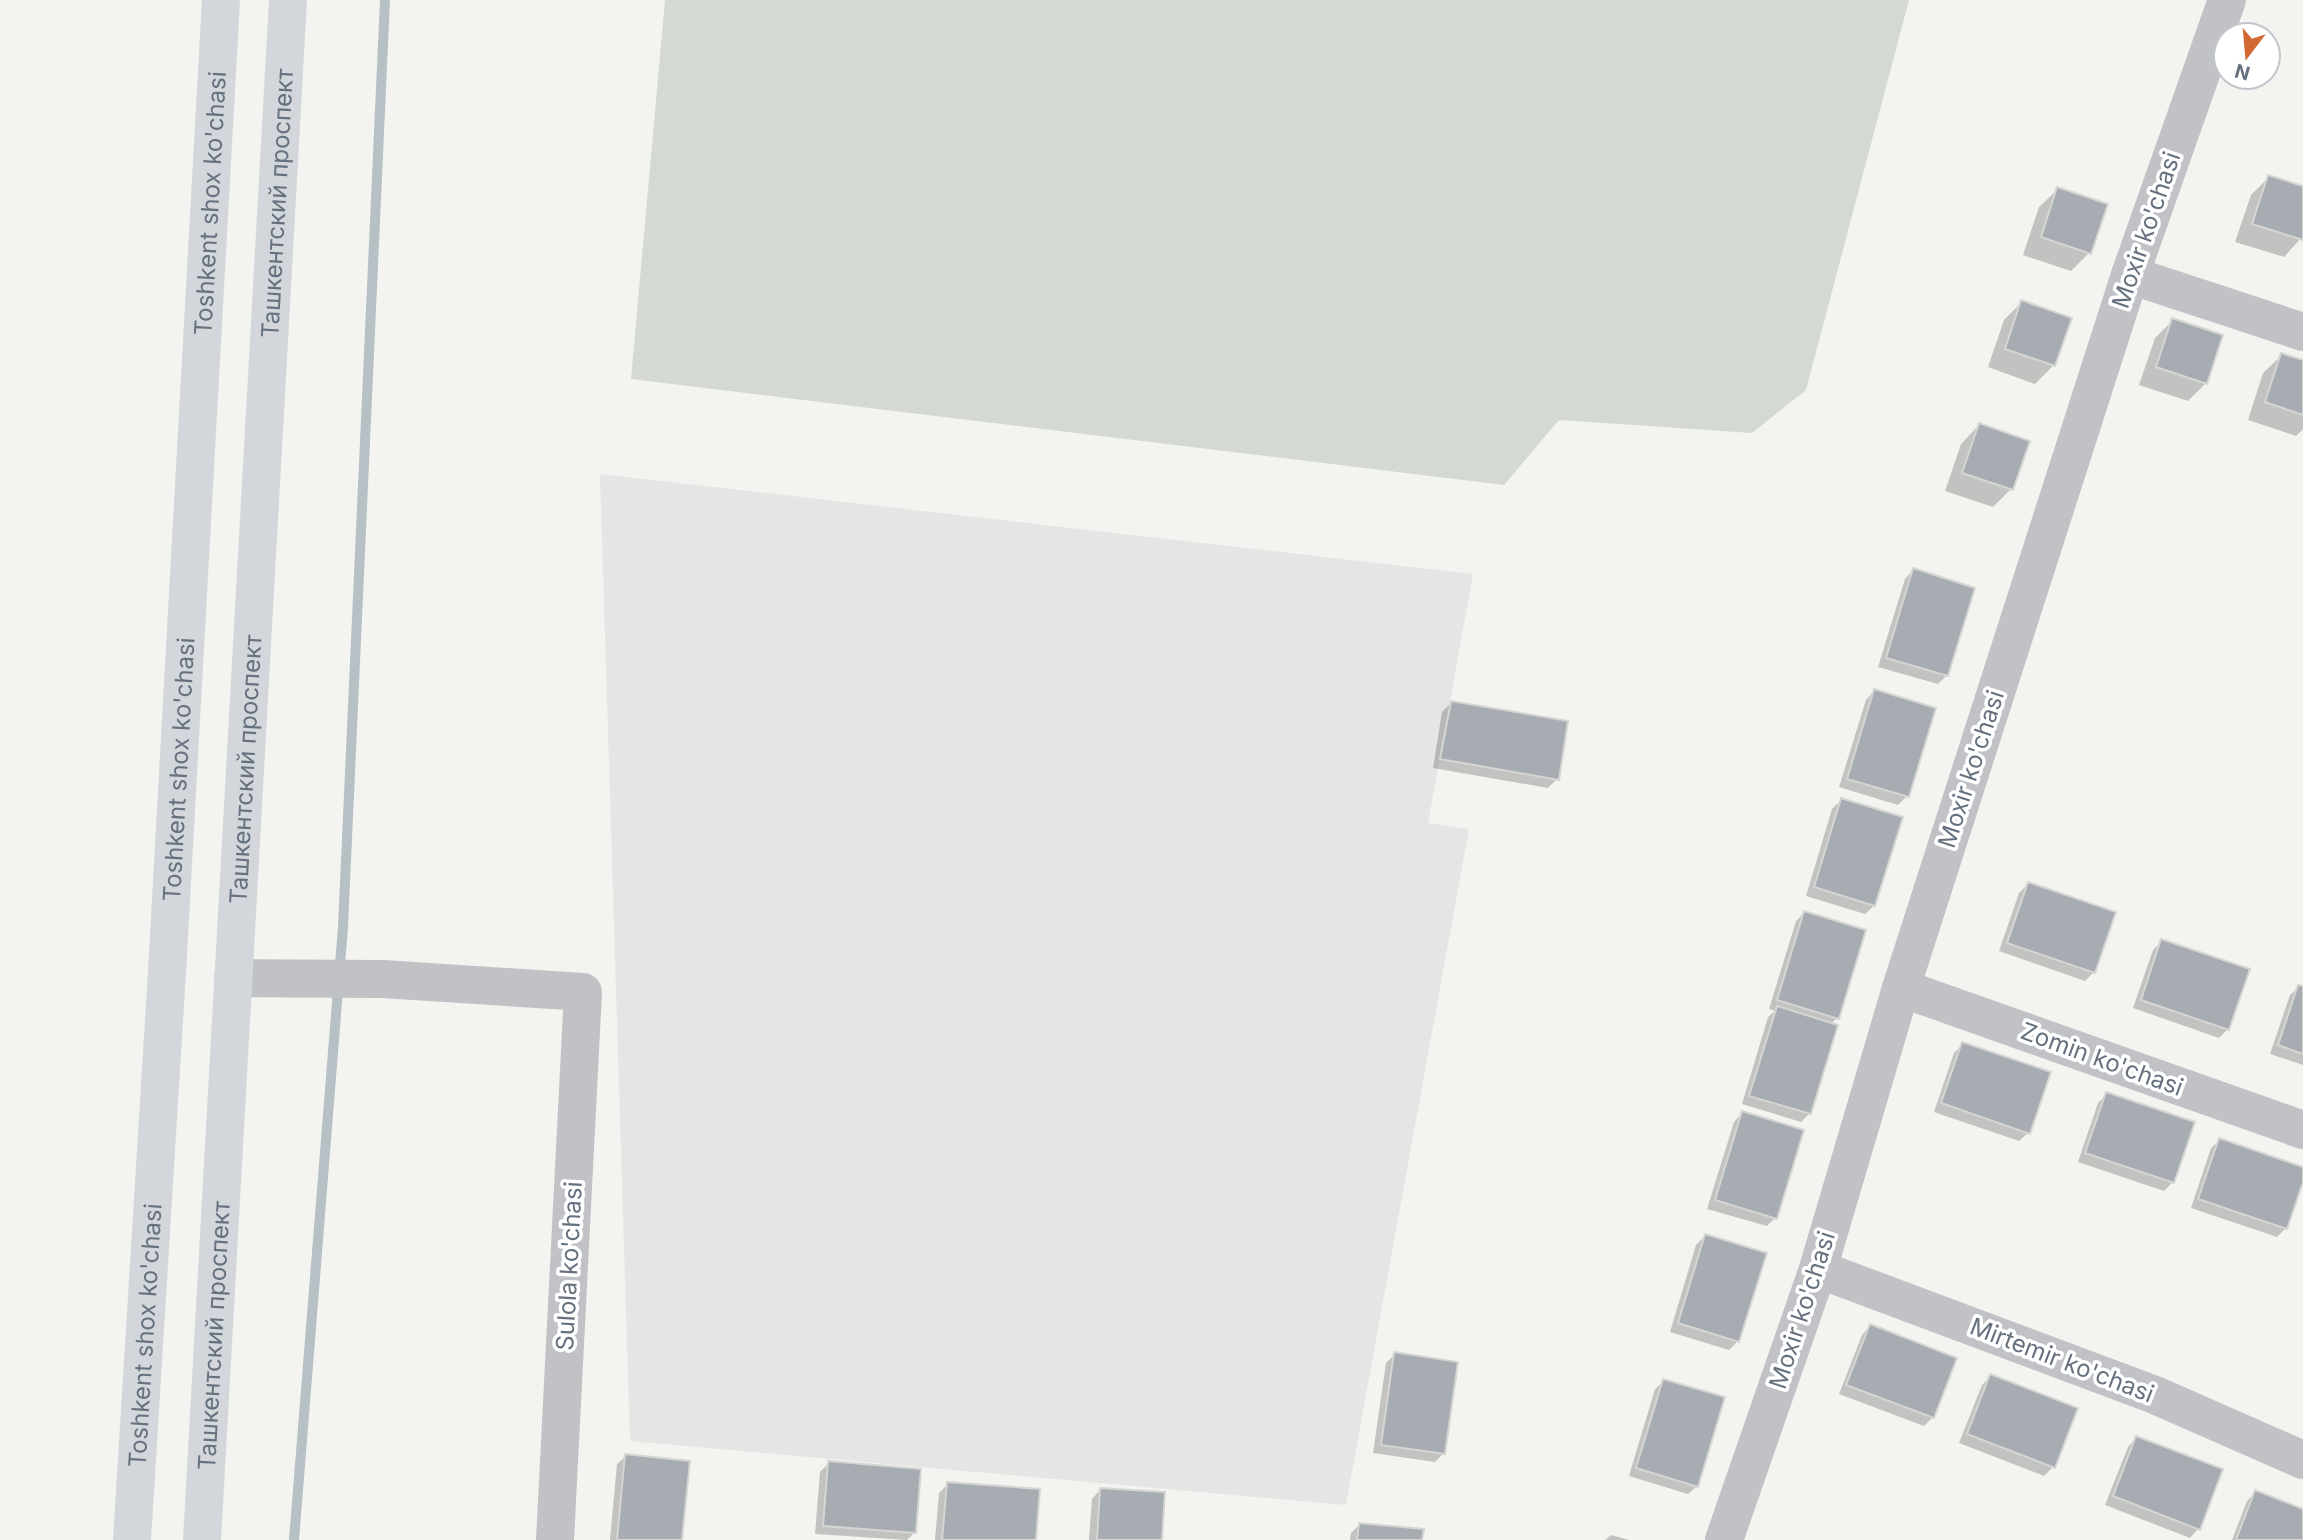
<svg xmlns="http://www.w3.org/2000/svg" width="2303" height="1540" font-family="Inter,sans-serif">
	<rect width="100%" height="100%" fill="#f3f4f0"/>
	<polygon fill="#e4e5e4" points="600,474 1473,574 1428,823 1469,829 1346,1505 630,1441"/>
	<polygon fill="#d4dad2" points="665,0 1909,0 1806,390 1752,433 1559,420 1504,485 631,379"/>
	<g fill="#0003">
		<polygon points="2269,177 2303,188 2303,236 2284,257 2235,242 2251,195"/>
		<polygon points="2058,189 2089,253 2071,271 2023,255 2039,207"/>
		<polygon points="2022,302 2054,365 2035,384 1988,367 2004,320"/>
		<polygon points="2173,320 2206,383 2188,401 2139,385 2155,338"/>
		<polygon points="2282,355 2303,362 2303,429 2296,436 2248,420 2263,373"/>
		<polygon points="1979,425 2011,489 1993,507 1945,491 1961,444"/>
		<polygon points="1913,570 1946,676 1938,684 1878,667 1905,579"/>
		<polygon points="1874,691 1907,796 1898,805 1839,787 1866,700"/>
		<polygon points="1451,703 1557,779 1548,788 1433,768 1442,712"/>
		<polygon points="1841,800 1874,906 1865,914 1806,896 1832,809"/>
		<polygon points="2028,884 2094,972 2085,981 1999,951 2019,893"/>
		<polygon points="1804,913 1837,1018 1830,1025 1810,1113 1801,1122 1742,1104 1768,1017 1775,1011 1769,1009 1796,921"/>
		<polygon points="2162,941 2228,1029 2219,1038 2133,1008 2153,950"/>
		<polygon points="2299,987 2303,988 2303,1065 2270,1054 2290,995"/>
		<polygon points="1963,1044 2028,1133 2019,1141 1934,1112 1954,1053"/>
		<polygon points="2107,1094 2193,1123 2172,1183 2164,1191 2078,1162 2098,1103"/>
		<polygon points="1742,1113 1775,1218 1767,1226 1707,1209 1734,1122"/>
		<polygon points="2220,1140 2303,1168 2303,1176 2286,1228 2277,1237 2191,1208 2211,1148"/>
		<polygon points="1705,1236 1738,1341 1729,1350 1670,1332 1696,1245"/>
		<polygon points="1870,1326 1933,1417 1924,1426 1839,1394 1862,1335"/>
		<polygon points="1395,1354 1443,1454 1435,1462 1373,1453 1386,1363"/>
		<polygon points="1991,1376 2053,1467 2044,1476 1959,1443 1982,1385"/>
		<polygon points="1664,1381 1697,1486 1688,1494 1629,1476 1655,1389"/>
		<polygon points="2136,1438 2198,1529 2190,1538 2105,1505 2128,1447"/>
		<polygon points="626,1456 680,1540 610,1540 617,1464"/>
		<polygon points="829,1463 915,1532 907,1540 815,1534 820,1472"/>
		<polygon points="948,1484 1034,1540 935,1540 939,1493"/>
		<polygon points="1100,1490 1160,1540 1089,1540 1092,1499"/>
		<polygon points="2256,1492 2303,1510 2303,1540 2232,1540 2247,1501"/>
		<polygon points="1360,1524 1421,1540 1350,1540 1351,1533"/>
		<polygon points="1611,1535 1629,1540 1605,1540"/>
	</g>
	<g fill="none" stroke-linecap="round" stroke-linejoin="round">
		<polyline stroke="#b7c0c5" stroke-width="10" points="294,1540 343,927 385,0"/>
	</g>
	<g fill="#a6acb2" stroke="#d5d5d3" stroke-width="2">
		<polygon points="2268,175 2303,186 2303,240 2252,224"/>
		<polygon points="2057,187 2108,204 2091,254 2041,237"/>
		<polygon points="2021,300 2072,318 2055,366 2005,349"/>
		<polygon points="2172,318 2223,335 2207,384 2156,367"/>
		<polygon points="2281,353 2303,360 2303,415 2265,402"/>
		<polygon points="1979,423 2030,441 2013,490 1962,473"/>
		<polygon points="1913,568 1975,588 1948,676 1886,658"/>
		<polygon points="1874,689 1936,708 1909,797 1847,779"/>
		<polygon points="1451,701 1568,721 1559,780 1440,759"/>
		<polygon points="1841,798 1903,817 1875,906 1814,887"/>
		<polygon points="2028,882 2116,912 2095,973 2007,943"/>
		<polygon points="1804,911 1866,930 1839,1019 1777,1000"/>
		<polygon points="2161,939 2250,969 2229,1030 2141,1000"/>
		<polygon points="2298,985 2303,986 2303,1054 2278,1045"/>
		<polygon points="1777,1006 1838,1025 1811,1114 1749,1096"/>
		<polygon points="1962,1042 2051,1072 2030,1134 1941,1103"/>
		<polygon points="2106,1092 2195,1122 2174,1183 2085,1153"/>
		<polygon points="1742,1111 1804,1130 1777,1219 1715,1200"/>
		<polygon points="2219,1138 2303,1167 2303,1182 2287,1229 2198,1199"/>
		<polygon points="1705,1234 1767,1253 1739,1342 1678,1323"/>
		<polygon points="1870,1324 1957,1358 1934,1418 1846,1385"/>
		<polygon points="1394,1352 1458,1362 1445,1454 1381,1445"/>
		<polygon points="1990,1374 2078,1408 2055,1468 1967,1434"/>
		<polygon points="1663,1379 1725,1397 1698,1487 1636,1468"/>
		<polygon points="2136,1436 2223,1469 2200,1530 2113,1496"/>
		<polygon points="625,1454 690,1461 682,1540 617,1540"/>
		<polygon points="828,1461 921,1469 916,1533 823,1526"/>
		<polygon points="947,1482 1040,1489 1036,1540 942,1540"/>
		<polygon points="1100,1488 1165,1492 1162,1540 1097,1540"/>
		<polygon points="2255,1490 2303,1509 2303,1540 2236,1540"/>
		<polygon points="1359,1523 1424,1529 1422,1540 1357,1540"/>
	</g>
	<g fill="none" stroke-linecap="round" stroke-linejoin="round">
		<g stroke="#c0c2c6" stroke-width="38">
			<polyline points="2130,275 2303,332"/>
			<polyline points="233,978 383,979 583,992 555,1540"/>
			<polyline points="1901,988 2303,1130"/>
			<polyline points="1818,1269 2155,1395 2303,1460"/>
			<polyline points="1724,1540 1818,1269 1901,988 2130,275 2227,0"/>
		</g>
		<g stroke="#d3d7db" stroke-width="38">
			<path id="s1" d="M132,1540L167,972L221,0"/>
			<path id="s2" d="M202,1540L288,0"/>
		</g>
	</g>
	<g text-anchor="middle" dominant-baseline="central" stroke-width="7" stroke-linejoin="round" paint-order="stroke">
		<g font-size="24" fill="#66717f" stroke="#fff">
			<text stroke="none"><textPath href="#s1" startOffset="1339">Toshkent shox ko'chasi</textPath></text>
			<text stroke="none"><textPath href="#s2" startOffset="1339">Ташкентский проспект</textPath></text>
			<text transform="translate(2146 230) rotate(-71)">Moxir ko'chasi</text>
			<text transform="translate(1971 769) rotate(-72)">Moxir ko'chasi</text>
			<text stroke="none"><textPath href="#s1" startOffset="772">Toshkent shox ko'chasi</textPath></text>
			<text stroke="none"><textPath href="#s2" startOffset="772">Ташкентский проспект</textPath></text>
			<text transform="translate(2102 1059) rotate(20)">Zomin ko'chasi</text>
			<text transform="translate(569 1266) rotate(-87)">Sulola ko'chasi</text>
			<text transform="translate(1802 1310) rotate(-72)">Moxir ko'chasi</text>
			<text stroke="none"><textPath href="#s1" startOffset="205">Toshkent shox ko'chasi</textPath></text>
			<text stroke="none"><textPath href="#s2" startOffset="205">Ташкентский проспект</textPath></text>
			<text transform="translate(2062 1360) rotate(21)">Mirtemir ko'chasi</text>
		</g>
	</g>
	<g transform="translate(2247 56) rotate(196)"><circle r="33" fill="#ffffff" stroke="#c2c6cc" stroke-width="2"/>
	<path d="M0-5L12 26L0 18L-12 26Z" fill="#d26932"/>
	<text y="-10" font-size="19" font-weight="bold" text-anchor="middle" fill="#66717f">N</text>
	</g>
</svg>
